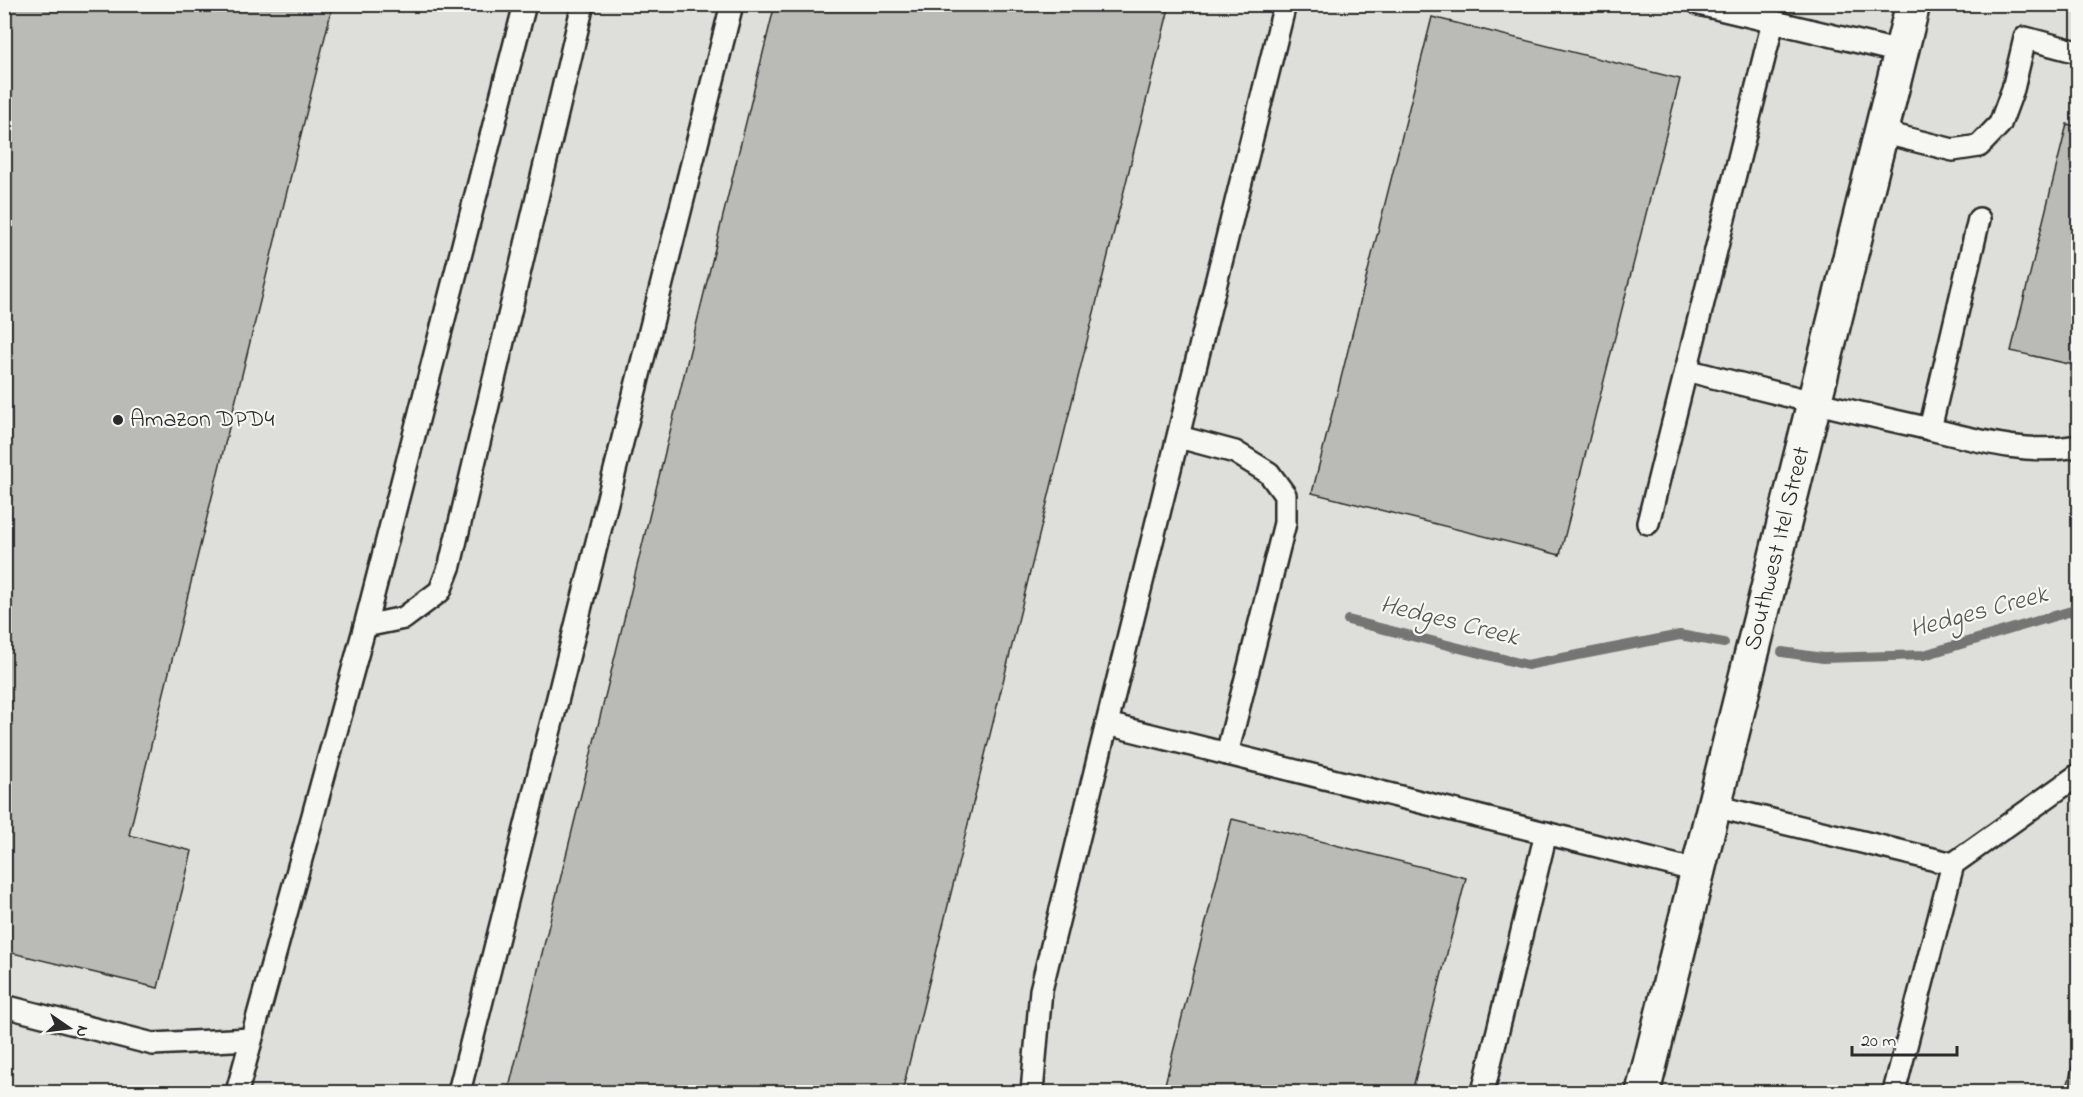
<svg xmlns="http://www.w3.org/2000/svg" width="2083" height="1097" font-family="'Indie Flower',sans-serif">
	<rect width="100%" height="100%" fill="#eeeeea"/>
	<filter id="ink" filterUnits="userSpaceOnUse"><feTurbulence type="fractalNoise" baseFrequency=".0167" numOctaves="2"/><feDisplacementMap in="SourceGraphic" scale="12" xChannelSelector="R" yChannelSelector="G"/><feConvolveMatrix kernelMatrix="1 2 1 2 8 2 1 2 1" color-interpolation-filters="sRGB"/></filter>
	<g filter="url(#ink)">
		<rect fill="#dededb" x="5" y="5" width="2073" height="1087"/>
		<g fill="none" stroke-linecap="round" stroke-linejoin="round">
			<g stroke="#757573" stroke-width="10">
				<polyline points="1348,620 1527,665 1680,635 1724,643"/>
				<polyline points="1782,652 1823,658 1924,655 2078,609"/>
			</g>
		</g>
		<g fill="#babab7" stroke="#2b2b2b" stroke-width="1.5">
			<polygon points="4,4 333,4 129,835 192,851 158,988 4,951"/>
			<polygon points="775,4 1170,4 902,1092 508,1092"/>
			<polygon points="1432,17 1680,79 1560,555 1312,493"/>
			<polygon points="2067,124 2078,127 2078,366 2011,351"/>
			<polygon points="1232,819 1466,878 1412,1092 1163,1092"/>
			<polygon points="2078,1043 2078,1092 2066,1092"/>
		</g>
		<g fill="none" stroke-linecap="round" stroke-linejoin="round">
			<g stroke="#2b2b2b" stroke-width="26">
				<g id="lane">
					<polyline points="1699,4 1901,52"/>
					<polyline points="1881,132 1953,150 1979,146 2000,124 2013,89 2025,38 2078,52"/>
					<path d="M1686,370C1763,390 1840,409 1917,426C1970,438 2024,456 2078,446"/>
					<polyline points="1930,429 1979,219"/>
					<polyline points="1179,437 1235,452 1269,473 1285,495 1285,523 1227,754"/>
					<polyline points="1648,523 1773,22"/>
					<polyline points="365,626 404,618 440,591 450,565 583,4"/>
					<polyline points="1107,724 1698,871"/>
					<polyline points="1714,806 1953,864"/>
					<polyline points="4,1006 153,1044 251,1039"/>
					<polyline points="237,1092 365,626 525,4"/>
					<polyline points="459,1092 732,4"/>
					<polyline points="1032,1092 1041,990 1285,4"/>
					<polyline points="1483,1092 1546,833"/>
					<polyline points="1894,1092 1953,864 2078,775"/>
				</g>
			</g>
			<g stroke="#2b2b2b" stroke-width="38">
				<g id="street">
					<path id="s1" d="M1643,1092L1913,4"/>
				</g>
			</g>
			<use href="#lane" stroke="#f6f6f2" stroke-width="21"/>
			<use href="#street" stroke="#f6f6f2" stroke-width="33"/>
		</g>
	</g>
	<circle fill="#2b2b2b" stroke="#f6f6f2" stroke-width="2" cx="118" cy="420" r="6"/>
	<g text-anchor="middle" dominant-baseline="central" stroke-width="4.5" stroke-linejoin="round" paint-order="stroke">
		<g font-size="24" fill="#2b2b2b" stroke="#f6f6f2" text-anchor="start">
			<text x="130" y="420">Amazon DPD4</text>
		</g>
		<g font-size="24" fill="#2b2b2b" stroke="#f6f6f2">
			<text stroke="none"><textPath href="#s1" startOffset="560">Southwest Itel Street</textPath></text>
		</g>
		<g font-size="26" font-style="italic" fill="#565655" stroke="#f6f6f2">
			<text transform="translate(1979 613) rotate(-15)">Hedges Creek</text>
			<text transform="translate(1449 622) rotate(14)">Hedges Creek</text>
		</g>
	</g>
	<rect width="2083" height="1097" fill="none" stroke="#f6f6f2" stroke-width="24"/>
	<rect x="12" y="12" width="2059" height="1073" fill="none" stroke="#2b2b2b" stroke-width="2" filter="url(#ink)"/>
	<g transform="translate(69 1028) rotate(104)" stroke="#f6f6f2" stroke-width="4.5" paint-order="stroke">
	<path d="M0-4.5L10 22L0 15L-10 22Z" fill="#2b2b2b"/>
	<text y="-9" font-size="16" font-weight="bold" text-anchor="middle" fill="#2b2b2b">N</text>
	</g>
	<path d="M1852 1046v9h105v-9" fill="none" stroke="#2b2b2b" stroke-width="3"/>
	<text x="1861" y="1046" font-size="18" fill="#2b2b2b" stroke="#f6f6f2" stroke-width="4.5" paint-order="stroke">20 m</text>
</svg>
